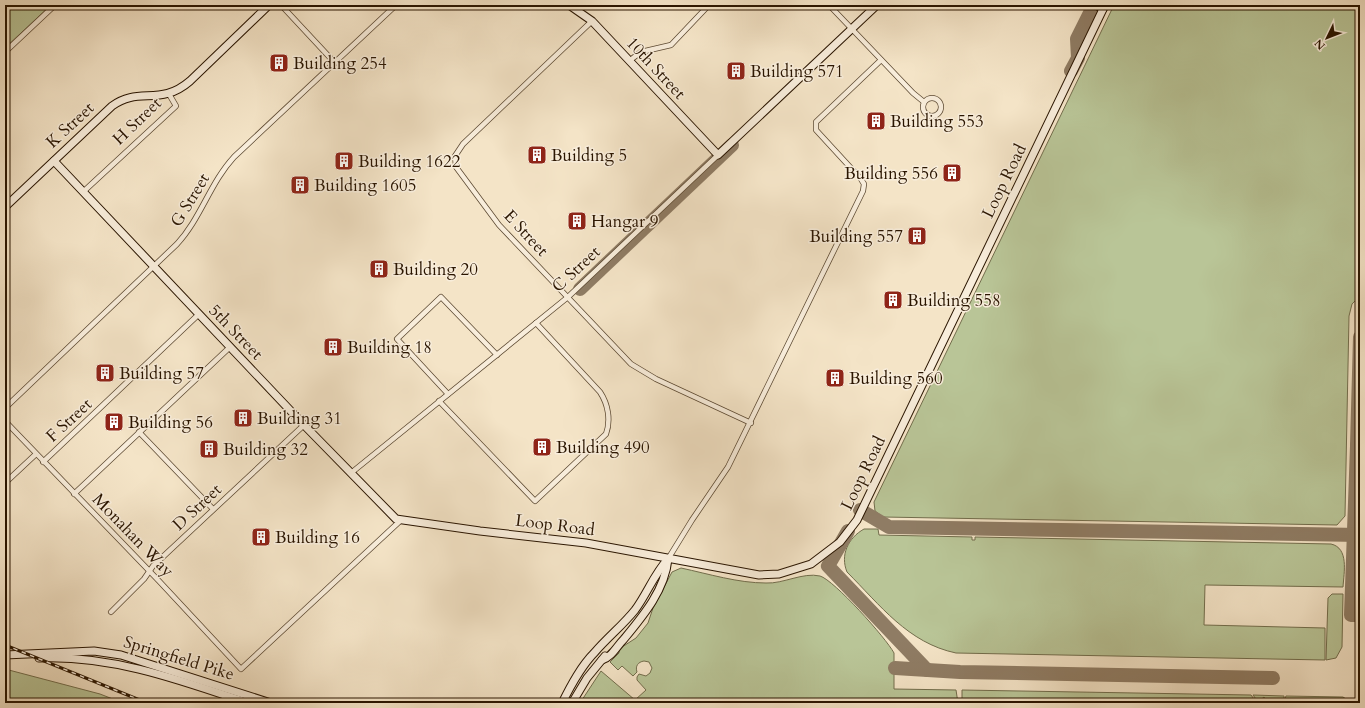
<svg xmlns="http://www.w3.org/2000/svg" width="1365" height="708" font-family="Cardo,serif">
	<rect width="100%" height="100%" fill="#f4e4c7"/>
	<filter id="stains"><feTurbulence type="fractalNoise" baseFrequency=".005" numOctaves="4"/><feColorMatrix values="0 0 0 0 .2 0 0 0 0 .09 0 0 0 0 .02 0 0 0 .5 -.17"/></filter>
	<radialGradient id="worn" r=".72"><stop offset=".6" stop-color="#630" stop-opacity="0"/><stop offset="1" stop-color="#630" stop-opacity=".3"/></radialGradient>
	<g fill="#b9c597" stroke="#726d4c">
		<polygon points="5,5 51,5 5,48"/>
		<polygon points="1114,5 1360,5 1360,296 1352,304 1349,316 1345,516 1337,525 883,517 875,511 874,502"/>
		<path d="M864,529H878L879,535L972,537V540H975V537L1331,544C1349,548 1344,572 1343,587L1205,585L1204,625L1325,628V660L956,653C908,643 880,605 847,572C840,555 848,538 864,529Z"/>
		<path d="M681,568C709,574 738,583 766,583C783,584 803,572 820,576C834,580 886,638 894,653V689L956,690L958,703H580L601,671L635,700L646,690L637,680V677L639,674L646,676L650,673L652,668L649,662L644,661C638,662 635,666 637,672L633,676L622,666L618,670L610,662L619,653V649L636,638L648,623L653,608L672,572Z"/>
		<polygon points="1332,594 1343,594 1342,647 1336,658 1326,660 1328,598"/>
		<polygon points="5,669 100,694 123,703 5,703"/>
		<polygon points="962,690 1251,695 1257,703 962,703"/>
		<polygon points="1253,695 1284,696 1284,699 1279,703 1276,703 1274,700 1268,703 1264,697 1258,702"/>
		<polygon points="1286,696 1343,697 1346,699 1347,703 1286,703 1285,701 1283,703"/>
	</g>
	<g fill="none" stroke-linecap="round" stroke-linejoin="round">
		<g stroke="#8f7c64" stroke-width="14">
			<polyline points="1071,71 1078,58 1077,39 1094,5"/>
			<polyline points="580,289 732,145"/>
			<polyline points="1360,436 1357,446 1351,615 1360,615"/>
			<polyline points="1357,445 1360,337"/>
			<polyline points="860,510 889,527 1360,535"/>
			<polyline points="848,531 828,566 927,670"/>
			<polyline points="895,668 960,672 1273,678"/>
		</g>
		<g stroke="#5c4932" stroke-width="6">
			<g id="street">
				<polyline points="281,5 335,63"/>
				<polyline points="829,5 913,93 924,102"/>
				<polyline points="592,21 463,144 455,156 456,167 499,225 631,364 656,379 751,423"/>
				<polyline points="5,52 55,5"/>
				<polyline points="629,61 641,52 671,45 709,5"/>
				<circle cx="932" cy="107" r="9"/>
				<polyline points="83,192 176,106 169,94"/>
				<polyline points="448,394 397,339 441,297 497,355"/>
				<path d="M439,401L535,501L606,434C611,420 608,404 600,392L536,323"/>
				<path d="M5,408L177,244C201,218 210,183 234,157L396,5"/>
				<polyline points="5,421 159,581 241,669 400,521"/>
				<polyline points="139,432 213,509"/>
				<polyline points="43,462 199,314"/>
				<polyline points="351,473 568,297 718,155"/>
				<polyline points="5,483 36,454"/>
				<polyline points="74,494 230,347"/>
				<polyline points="668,559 692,520 728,467 863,191 864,184 861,179 816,130 816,122 881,60"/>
				<polyline points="111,612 144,579 153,566 304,425"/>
			</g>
		</g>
		<g stroke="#2a1500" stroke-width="9">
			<g id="secondary">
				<polyline points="569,5 592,21 718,155 877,5"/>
				<polyline points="1096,5 1103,9"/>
				<polyline points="54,161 304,425 396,519 480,531 586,543 759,575 779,574 811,564 840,542 857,520 1105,5"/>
				<path d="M5,207L112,106C139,86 160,107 190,81L269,5"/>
				<polyline points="5,655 94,651 121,655 271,703"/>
				<path d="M39,658C112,655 180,680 248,703"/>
				<path d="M602,660C613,656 616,647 624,639C643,616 665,590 668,559"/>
				<path d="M562,703C571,685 581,666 595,652C608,637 623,625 635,610C647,594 654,574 668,559"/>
				<polyline points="572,703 587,678 605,656"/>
			</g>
		</g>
		<use href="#street" stroke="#f8eddb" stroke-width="4.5"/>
		<use href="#secondary" stroke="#f8eddb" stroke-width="7"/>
		<g stroke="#2a1500" stroke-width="3">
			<polyline id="rail" points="5,645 147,703"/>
		</g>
		<use href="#rail" stroke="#f8eddb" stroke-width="1.5" stroke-dasharray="4.5" stroke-linecap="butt"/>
	</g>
	<defs>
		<g id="building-square" transform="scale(1)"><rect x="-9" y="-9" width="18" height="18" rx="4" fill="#8f2418" stroke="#f8eddb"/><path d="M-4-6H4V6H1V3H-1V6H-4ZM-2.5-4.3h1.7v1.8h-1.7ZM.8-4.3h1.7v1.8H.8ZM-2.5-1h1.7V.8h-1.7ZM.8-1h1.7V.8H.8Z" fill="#fff"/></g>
	</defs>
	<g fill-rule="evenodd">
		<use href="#building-square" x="279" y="63"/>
		<use href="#building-square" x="736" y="71"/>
		<use href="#building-square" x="876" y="121"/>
		<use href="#building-square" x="537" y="155"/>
		<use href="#building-square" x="344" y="161"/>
		<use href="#building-square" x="952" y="173"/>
		<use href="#building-square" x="300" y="185"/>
		<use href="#building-square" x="577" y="221"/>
		<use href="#building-square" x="917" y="236"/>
		<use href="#building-square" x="379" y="269"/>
		<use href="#building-square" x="893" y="300"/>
		<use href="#building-square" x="333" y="347"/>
		<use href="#building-square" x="105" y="373"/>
		<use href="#building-square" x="835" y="378"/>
		<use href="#building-square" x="243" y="418"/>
		<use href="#building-square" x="114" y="422"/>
		<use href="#building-square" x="542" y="447"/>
		<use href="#building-square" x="209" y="449"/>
		<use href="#building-square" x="261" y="537"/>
	</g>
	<g text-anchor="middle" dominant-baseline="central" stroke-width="3" stroke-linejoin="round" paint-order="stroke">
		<g font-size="17" fill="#2a1500" stroke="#f8eddb" text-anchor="start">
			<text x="293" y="63">Building 254</text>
			<text x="750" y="71">Building 571</text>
			<text x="890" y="121">Building 553</text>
			<text x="551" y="155">Building 5</text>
			<text x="358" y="161">Building 1622</text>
			<text x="938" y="173" text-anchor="end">Building 556</text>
			<text x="314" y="185">Building 1605</text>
			<text x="591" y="221">Hangar 9</text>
			<text x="903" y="236" text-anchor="end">Building 557</text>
			<text x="393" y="269">Building 20</text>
			<text x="907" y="300">Building 558</text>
			<text x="347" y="347">Building 18</text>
			<text x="119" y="373">Building 57</text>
			<text x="849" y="378">Building 560</text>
			<text x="257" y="418">Building 31</text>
			<text x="128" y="422">Building 56</text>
			<text x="556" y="447">Building 490</text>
			<text x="223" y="449">Building 32</text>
			<text x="275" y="537">Building 16</text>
		</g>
		<g font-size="17" fill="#2a1500" stroke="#f8eddb">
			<text transform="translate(656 68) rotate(47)">10th Street</text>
			<text transform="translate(137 121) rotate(-44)">H Street</text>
			<text transform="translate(70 125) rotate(-43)">K Street</text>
			<text transform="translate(1004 181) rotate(-64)">Loop Road</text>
			<text transform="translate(190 200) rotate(-59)">G Street</text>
			<text transform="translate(526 233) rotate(47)">E Street</text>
			<text transform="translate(576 269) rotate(-43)">C Street</text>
			<text transform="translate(236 332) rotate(46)">5th Street</text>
			<text transform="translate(69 420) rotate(-43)">F Street</text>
			<text transform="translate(863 473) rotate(-64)">Loop Road</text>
			<text transform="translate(197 507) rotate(-43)">D Street</text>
			<text transform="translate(555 525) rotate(7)">Loop Road</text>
			<text transform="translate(133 535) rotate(46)">Monahan Way</text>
			<text transform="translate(179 658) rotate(17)">Springfield Pike</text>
		</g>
	</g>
	<rect width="1365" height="708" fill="none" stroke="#f4e4c7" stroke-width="20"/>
	<rect x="6" y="6" width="1353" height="696" fill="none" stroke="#2a1500" stroke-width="2"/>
	<rect x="10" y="10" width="1345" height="688" fill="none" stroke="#2a1500"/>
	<g transform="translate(1327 38) rotate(227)" stroke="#f8eddb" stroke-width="3" paint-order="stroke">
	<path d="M0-3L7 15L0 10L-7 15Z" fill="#2a1500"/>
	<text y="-6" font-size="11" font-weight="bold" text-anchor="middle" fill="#2a1500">N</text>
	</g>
	<rect width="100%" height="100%" filter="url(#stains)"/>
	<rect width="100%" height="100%" fill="url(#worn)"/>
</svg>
